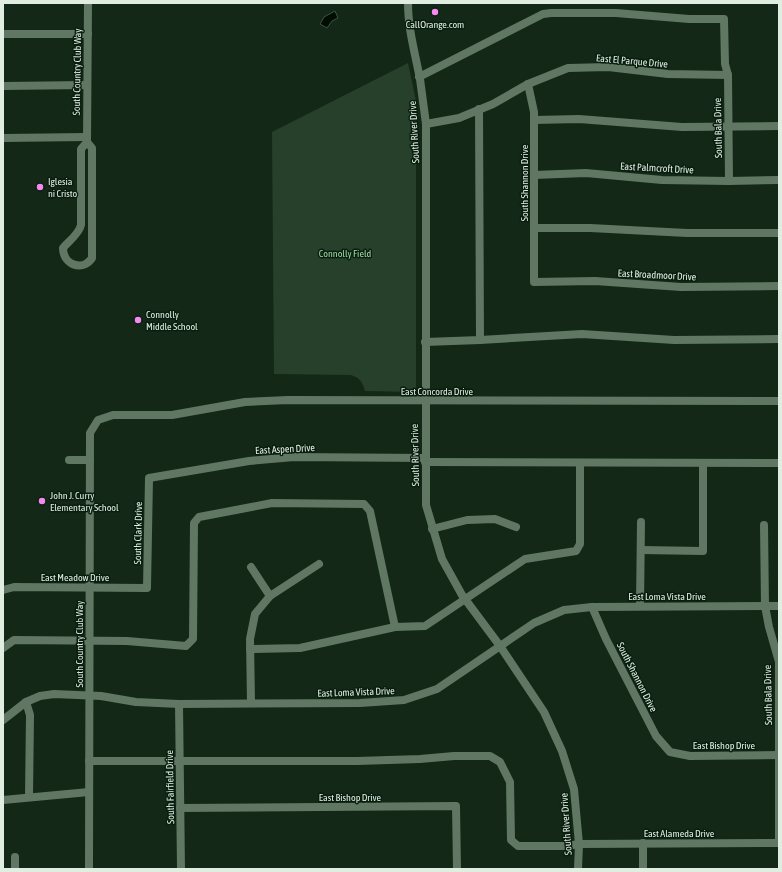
<svg xmlns="http://www.w3.org/2000/svg" width="782" height="872" font-family="'Asap Condensed',sans-serif">
	<rect width="100%" height="100%" fill="#132817"/>
	<path fill="#27402b" d="M408,63L416,101V388L413,392L365,391C362,381 360,378 351,375L274,374L272,132Z"/>
	<polygon fill="#000e01" stroke="#435144" points="335,11 338,18 332,21 327,28 320,24 324,17"/>
	<g fill="none" stroke-linecap="round" stroke-linejoin="round">
		<g stroke="#607763" stroke-width="8">
			<path d="M408,3C408,29 415,53 420,79C422,94 424,109 426,124V505L442,559L462,595L500,646L544,712L562,751L574,789L579,844L578,869"/>
			<polyline points="3,34 88,34"/>
			<polyline points="419,77 543,14 551,13 616,13 689,19 724,19 725,64 728,75 729,181"/>
			<polyline points="528,84 534,112 534,282 595,281 681,287 779,286"/>
			<polyline points="3,86 87,85"/>
			<polyline points="479,109 480,340"/>
			<polyline points="534,120 579,119 682,127 779,126"/>
			<polyline points="426,124 459,118 493,104 528,84 568,68 608,67 668,74 728,75"/>
			<polyline points="3,138 87,137"/>
			<path d="M87,142L92,148V258C83,272 63,265 63,248C69,241 79,234 81,225V149L87,142L88,3"/>
			<polyline points="534,175 586,173 662,180 729,181 779,180"/>
			<polyline points="534,228 590,228 687,233 779,233"/>
			<polyline points="425,342 480,340 582,334 674,340 779,339"/>
			<polyline points="69,460 90,460"/>
			<polyline points="425,462 779,463"/>
			<polyline points="764,525 765,606 769,627 779,662 779,843"/>
			<polyline points="432,529 467,520 495,519 516,527"/>
			<polyline points="641,550 703,551 703,463"/>
			<polyline points="251,567 270,596"/>
			<polyline points="3,590 14,587 147,588 149,478 249,461 294,457 425,458"/>
			<polyline points="640,606 641,522"/>
			<polyline points="592,607 606,639 656,736 670,752 690,756 779,755"/>
			<polyline points="3,648 14,640 127,641 186,646 193,639 194,523 199,517 272,503 364,504 370,511 395,627"/>
			<polyline points="250,649 300,648 395,627 425,626 525,559 576,551 580,544 580,463"/>
			<polyline points="26,702 30,715 29,797"/>
			<polyline points="251,703 250,639 255,614 270,596 319,564"/>
			<polyline points="179,704 181,869"/>
			<polyline points="3,720 26,702 40,696 54,694 101,696 136,702 179,704 360,703 404,700 437,689 534,623 564,610 592,607 779,606"/>
			<polyline points="89,761 357,761 420,759 454,756 490,756 500,762 510,782 511,840 518,846 567,846 579,844 779,843"/>
			<polyline points="3,800 89,792"/>
			<polyline points="180,808 456,806 457,869"/>
			<polyline points="643,843 643,869"/>
			<polyline points="15,857 15,869"/>
			<polyline points="89,869 90,433 98,420 113,415 172,415 245,402 288,400 779,401"/>
		</g>
	</g>
	<g fill="#f489f0" stroke="#091e0e" stroke-width="1.5">
		<circle cx="435" cy="12" r="4"/>
		<circle cx="40" cy="187" r="4"/>
		<circle cx="138" cy="320" r="4"/>
		<circle cx="42" cy="501" r="4"/>
	</g>
	<g text-anchor="middle" dominant-baseline="central" stroke-width="3" stroke-linejoin="round" paint-order="stroke">
		<g font-size="10" fill="#e0ede1" stroke="#091e0e" text-anchor="start">
			<text x="435" y="24" text-anchor="middle">CallOrange.com</text>
			<text x="48" y="181">Iglesia<tspan x="48" dy="12">ni Cristo</tspan></text>
			<text x="146" y="314">Connolly<tspan x="146" dy="12">Middle School</tspan></text>
			<text x="50" y="495">John J. Curry<tspan x="50" dy="12">Elementary School</tspan></text>
		</g>
		<g font-size="10" fill="#e0ede1" stroke="#091e0e">
			<text transform="translate(632 61) rotate(5)">East El Parque Drive</text>
			<text transform="translate(77 72) rotate(-89)">South Country Club Way</text>
			<text transform="translate(718 128) rotate(-91)">South Bala Drive</text>
			<text transform="translate(414 132) rotate(-93)">South River Drive</text>
			<text transform="translate(657 168) rotate(3)">East Palmcroft Drive</text>
			<text transform="translate(524 183) rotate(-90)">South Shannon Drive</text>
			<text transform="translate(657 275) rotate(3)">East Broadmoor Drive</text>
			<text x="437" y="391">East Concorda Drive</text>
			<text transform="translate(285 449) rotate(-3)">East Aspen Drive</text>
			<text transform="translate(415 455) rotate(-91)">South River Drive</text>
			<text transform="translate(138 533) rotate(-89)">South Clark Drive</text>
			<text x="75" y="577">East Meadow Drive</text>
			<text x="667" y="596">East Loma Vista Drive</text>
			<text transform="translate(79 644) rotate(-90)">South Country Club Way</text>
			<text transform="translate(637 677) rotate(63)">South Shannon Drive</text>
			<text transform="translate(356 692) rotate(-2)">East Loma Vista Drive</text>
			<text transform="translate(768 695) rotate(-91)">South Bala Drive</text>
			<text x="724" y="745">East Bishop Drive</text>
			<text transform="translate(170 787) rotate(-91)">South Fairfield Drive</text>
			<text x="350" y="797">East Bishop Drive</text>
			<text transform="translate(566 824) rotate(-94)">South River Drive</text>
			<text x="679" y="833">East Alameda Drive</text>
		</g>
		<g font-size="10" fill="#9ed9a7" stroke="#091e0e">
			<text x="345" y="253">Connolly Field</text>
		</g>
	</g>
	<rect width="782" height="872" fill="none" stroke="#e0ede1" stroke-width="8"/>
</svg>
